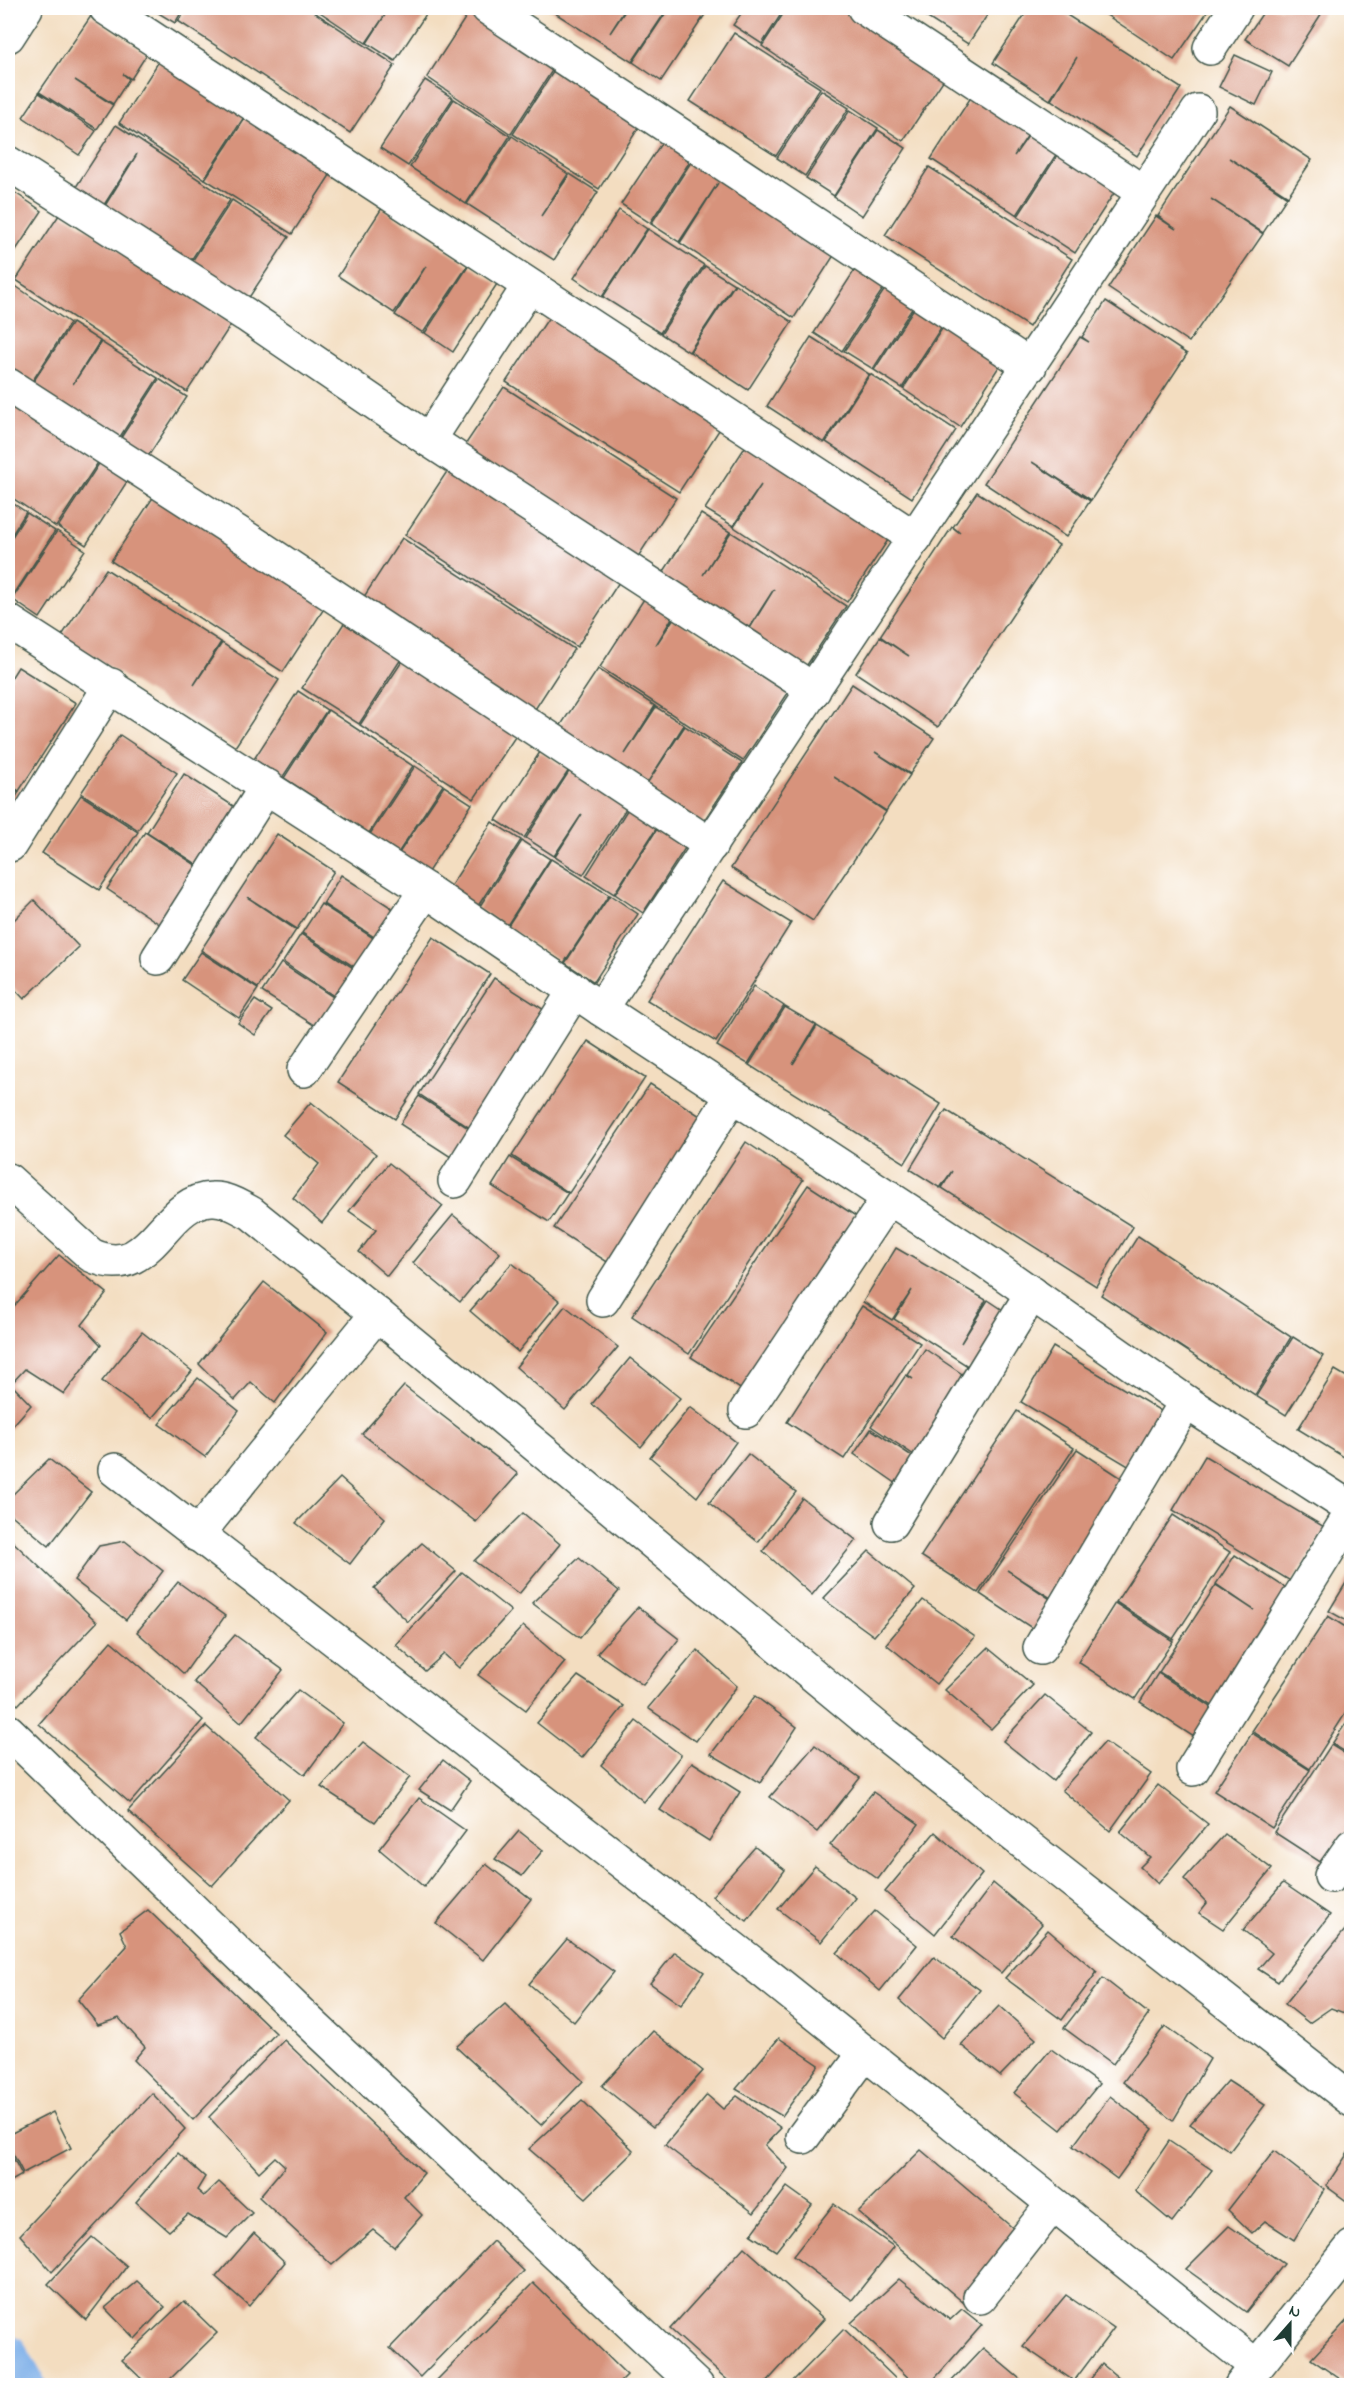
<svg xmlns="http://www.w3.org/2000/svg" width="1359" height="2393" font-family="'Indie Flower',sans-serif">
	<rect width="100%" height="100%" fill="#fff"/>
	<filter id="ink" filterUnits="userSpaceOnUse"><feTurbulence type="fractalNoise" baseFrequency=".0167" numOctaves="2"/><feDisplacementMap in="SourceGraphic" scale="12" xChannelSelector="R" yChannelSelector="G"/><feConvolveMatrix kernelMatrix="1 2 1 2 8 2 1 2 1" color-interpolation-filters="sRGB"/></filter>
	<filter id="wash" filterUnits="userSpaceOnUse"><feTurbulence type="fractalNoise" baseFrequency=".008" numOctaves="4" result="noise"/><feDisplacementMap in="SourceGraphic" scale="24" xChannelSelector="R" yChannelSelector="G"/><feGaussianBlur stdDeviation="1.35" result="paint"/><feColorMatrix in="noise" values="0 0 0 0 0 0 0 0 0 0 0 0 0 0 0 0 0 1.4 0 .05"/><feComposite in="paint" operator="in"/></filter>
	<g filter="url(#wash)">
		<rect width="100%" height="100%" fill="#f3ddc0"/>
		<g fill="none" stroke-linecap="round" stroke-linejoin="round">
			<polyline stroke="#7caee8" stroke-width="40" points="8,2354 26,2386"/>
		</g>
		<g id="blocks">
			<g fill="#d7937b">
				<polygon points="150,8 184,8 175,23"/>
				<polygon points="187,8 308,8 395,65 350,133 178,21"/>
				<polygon points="314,8 430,8 395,61 367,43 385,15 366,43"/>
				<polygon points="547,8 626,8 610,33 627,8 668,8 632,62"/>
				<polygon points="669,8 697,8 706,13 661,81 633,62"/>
				<polygon points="745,8 785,8 762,44 733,25"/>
				<polygon points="787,8 850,8 948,73 903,141 762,46"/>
				<polygon points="912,8 992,8 968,44"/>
				<polygon points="1029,8 1056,8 1181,88 1137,156 1051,100 1077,57 1050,100 993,63"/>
				<polygon points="1096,8 1210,8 1174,60"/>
				<polygon points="1266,8 1325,8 1288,66 1245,39"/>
				<polygon points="471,9 555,66 511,134 427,77"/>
				<polygon points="91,16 147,54 131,79 123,74 129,79 113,104 75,80 113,105 97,129 39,92"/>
				<polygon points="734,33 820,88 776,156 690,101"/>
				<polygon points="163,55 248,111 204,179 119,123"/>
				<polygon points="1235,55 1272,72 1256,105 1219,87"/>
				<polygon points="557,66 643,121 599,189 513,134"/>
				<polygon points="425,80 453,98 408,166 380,148"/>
				<polygon points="821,90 849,108 805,176 777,158"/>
				<polygon points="975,91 1032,129 1014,156 1033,129 1061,147 1017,215 931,159"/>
				<polygon points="39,93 96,131 79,155 23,117"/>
				<polygon points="454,99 510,136 466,204 410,167"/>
				<polygon points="1230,106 1312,160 1288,196 1229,158 1287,197 1263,233 1211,199 1263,234 1189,342 1108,288 1156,216 1176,229 1158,216"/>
				<polygon points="850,110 878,128 834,196 806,178"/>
				<polygon points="250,111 336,166 292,234 205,179"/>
				<polygon points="116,125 230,200 186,268 101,212 137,154 100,211 72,193"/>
				<polygon points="878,130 906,148 862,216 834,197"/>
				<polygon points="512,136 568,174 541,216 570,174 598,192 554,260 467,204"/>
				<polygon points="666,136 694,155 650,223 621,204"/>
				<polygon points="1062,148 1120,184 1075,253 1018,216"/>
				<polygon points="695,156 838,249 794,318 680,243 718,183 679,242 651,224"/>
				<polygon points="929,167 1072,259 1029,327 885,235"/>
				<polygon points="8,188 42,211 8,262"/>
				<polygon points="232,200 289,237 244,305 187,269"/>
				<polygon points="382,208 468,265 423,333 395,315 426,266 394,313 338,276"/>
				<polygon points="619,210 647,229 602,297 574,278"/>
				<polygon points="61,212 232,323 187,392 16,280"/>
				<polygon points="648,229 704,265 660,333 603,297"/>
				<polygon points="469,265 497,284 453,352 425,333"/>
				<polygon points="858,265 887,283 842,351 814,333"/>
				<polygon points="705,266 734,284 689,352 661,334"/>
				<polygon points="889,283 917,301 873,369 844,351"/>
				<polygon points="735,284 792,322 748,390 690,352"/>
				<polygon points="14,285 70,323 26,391 8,378 8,295"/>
				<polygon points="1106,301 1187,354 1091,500 1032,462 1090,501 1066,537 984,483 1080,337 1089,342 1082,337"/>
				<polygon points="918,302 946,320 902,388 874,370"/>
				<polygon points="551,314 723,424 679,492 506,382"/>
				<polygon points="947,321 1004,359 960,427 903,389"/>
				<polygon points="72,323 100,341 73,384 101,342 158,378 114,446 27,391"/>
				<polygon points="811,337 869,374 824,443 767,406"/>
				<polygon points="870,374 956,430 912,498 826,442"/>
				<polygon points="159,379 187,397 143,464 115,447"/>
				<polygon points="504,387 676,498 632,566 459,454"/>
				<polygon points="8,399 101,458 56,527 8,495"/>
				<polygon points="749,441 892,534 847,602 734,527 761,485 733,526 705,509"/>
				<polygon points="102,459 130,477 86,545 58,527"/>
				<polygon points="450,467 621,579 577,647 405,535"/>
				<polygon points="977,492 1059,545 938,727 856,673 880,637 909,656 880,636 952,527 960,533 953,527"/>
				<polygon points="156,493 327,604 283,672 111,561"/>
				<polygon points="8,500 26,512 8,541"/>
				<polygon points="27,513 55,531 11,599 8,597 8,543"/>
				<polygon points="701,514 730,532 703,575 731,532 846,606 801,674 744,638 774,589 743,637 657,582"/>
				<polygon points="57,531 85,550 40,618 12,599"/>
				<polygon points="402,538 574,649 530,717 358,606"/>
				<polygon points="106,569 221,642 194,685 222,643 279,680 235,747 61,637"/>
				<polygon points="644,599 672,618 656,645 674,618 788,693 743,761 600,667"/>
				<polygon points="346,620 403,656 359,724 302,688"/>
				<polygon points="405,657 519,731 474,799 360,725"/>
				<polygon points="18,667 76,703 19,791 8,783 8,683"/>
				<polygon points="598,669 655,706 625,754 656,707 684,725 646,785 685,726 742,763 697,831 553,737"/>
				<polygon points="852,684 934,738 910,774 875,752 910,775 886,811 834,777 886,812 813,921 731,868"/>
				<polygon points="298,691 327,710 282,778 254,759"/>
				<polygon points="328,710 413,766 369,833 284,778"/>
				<polygon points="120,735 177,773 138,830 81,793"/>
				<polygon points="540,752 569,770 524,838 496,820"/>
				<polygon points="415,766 443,785 398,853 370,834"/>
				<polygon points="570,770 627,807 583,875 555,857 582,814 554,856 526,838"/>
				<polygon points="184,774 241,811 204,869 147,832"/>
				<polygon points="8,785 19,792 8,809"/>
				<polygon points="444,786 472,804 428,872 399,853"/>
				<polygon points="81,795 138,832 99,890 42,853"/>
				<polygon points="629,807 658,826 614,894 586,876"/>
				<polygon points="492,822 521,840 476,909 448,890"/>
				<polygon points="659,826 687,845 643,913 615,894"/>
				<polygon points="145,832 202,869 164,927 107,889"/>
				<polygon points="277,834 334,871 297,929 247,897 296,930 258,988 201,950"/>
				<polygon points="522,841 550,859 506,927 478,909"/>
				<polygon points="551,859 609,895 564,963 507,927"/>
				<polygon points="341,875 398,912 380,941 323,904"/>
				<polygon points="723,881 791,923 716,1042 647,1000"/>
				<polygon points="610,895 638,914 594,982 565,963"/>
				<polygon points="34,900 79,947 24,999 8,982 8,926"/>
				<polygon points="321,904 378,941 359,970 302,933"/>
				<polygon points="301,934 358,971 340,1000 283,962"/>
				<polygon points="433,937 490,974 395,1119 338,1082"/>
				<polygon points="201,952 258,989 239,1018 182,980"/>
				<polygon points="281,963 338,1000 320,1029 262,992"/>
				<polygon points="494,978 552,1015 476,1132 419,1094"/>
				<polygon points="754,986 784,1006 748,1064 717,1046"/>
				<polygon points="255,1000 272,1011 255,1035 238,1023"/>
				<polygon points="785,1007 816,1025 793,1064 817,1026 941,1104 905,1163 749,1065"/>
				<polygon points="588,1041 645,1078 569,1193 512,1156"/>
				<polygon points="650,1084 708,1121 612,1265 554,1228"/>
				<polygon points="419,1096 476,1133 457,1161 400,1124"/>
				<polygon points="311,1102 376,1154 322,1223 293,1198 319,1164 283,1135"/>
				<polygon points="946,1110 1133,1227 1096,1286 942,1188 952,1171 940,1188 910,1169"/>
				<polygon points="746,1142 803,1180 689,1354 632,1316"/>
				<polygon points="510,1157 568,1193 549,1222 492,1186"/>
				<polygon points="389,1163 443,1206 387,1276 359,1252 376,1230 349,1211"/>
				<polygon points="808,1185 865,1222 748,1394 691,1357"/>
				<polygon points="453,1215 500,1253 460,1302 413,1263"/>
				<polygon points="1138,1236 1291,1337 1255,1395 1101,1295"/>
				<polygon points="896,1248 986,1300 961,1343 988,1300 1012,1316 977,1372 894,1319 912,1290 892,1320 863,1302"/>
				<polygon points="59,1255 107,1293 82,1325 101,1345 64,1394 25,1369 11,1384 31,1405 8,1431 8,1313"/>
				<polygon points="512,1263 560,1301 518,1352 470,1311"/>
				<polygon points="264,1282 327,1332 275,1403 251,1382 235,1400 199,1364"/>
				<polygon points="565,1306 618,1347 565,1410 516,1367"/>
				<polygon points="862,1306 920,1343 844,1459 787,1422"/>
				<polygon points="142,1332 192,1371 152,1418 102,1381"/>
				<polygon points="1293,1337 1323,1356 1286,1415 1256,1396"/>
				<polygon points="1053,1347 1173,1418 1140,1473 1021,1402"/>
				<polygon points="925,1349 971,1380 917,1457 871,1426 906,1375 913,1379 908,1375"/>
				<polygon points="630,1358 680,1398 641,1447 592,1404"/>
				<polygon points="1335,1370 1352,1380 1352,1462 1298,1429"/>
				<polygon points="198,1378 239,1411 205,1457 159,1424"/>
				<polygon points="404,1386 518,1474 476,1522 362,1434"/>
				<polygon points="690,1407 736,1442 697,1497 650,1457"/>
				<polygon points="1017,1411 1074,1448 978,1593 921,1556"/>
				<polygon points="871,1429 918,1460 900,1486 854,1454"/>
				<polygon points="1077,1449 1134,1486 1057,1602 1007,1570 1056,1603 1038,1632 980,1594"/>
				<polygon points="748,1454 796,1492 758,1542 709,1503"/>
				<polygon points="1205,1456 1326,1528 1292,1582 1173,1510"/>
				<polygon points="49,1459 91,1492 49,1546 8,1512 8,1499"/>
				<polygon points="340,1478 385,1518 350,1564 296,1523"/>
				<polygon points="802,1498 856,1540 812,1595 763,1551"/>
				<polygon points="523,1513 560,1544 519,1594 474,1561"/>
				<polygon points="1173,1515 1230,1552 1173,1639 1116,1602"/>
				<polygon points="8,1537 97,1622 18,1705 8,1696"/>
				<polygon points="125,1541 163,1571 126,1620 74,1580 99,1546"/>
				<polygon points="422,1543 456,1571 408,1622 374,1588"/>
				<polygon points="869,1551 915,1589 874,1636 823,1599"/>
				<polygon points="1235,1555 1292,1592 1217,1709 1159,1672 1216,1585 1254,1610 1216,1584"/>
				<polygon points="579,1558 619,1591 580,1638 532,1603"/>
				<polygon points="462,1572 511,1611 459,1668 444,1654 425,1671 396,1645"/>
				<polygon points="1352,1573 1352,1624 1329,1611"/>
				<polygon points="178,1582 225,1616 184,1674 137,1632"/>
				<polygon points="923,1600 975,1637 936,1684 886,1644"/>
				<polygon points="1115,1603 1173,1641 1135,1699 1078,1662"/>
				<polygon points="638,1607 679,1639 643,1685 597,1653"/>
				<polygon points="1328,1616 1352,1631 1352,1703 1310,1769 1252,1731"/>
				<polygon points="523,1626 565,1662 526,1710 478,1675"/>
				<polygon points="235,1635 283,1670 241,1723 194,1682"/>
				<polygon points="111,1641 203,1720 130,1803 39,1724"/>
				<polygon points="988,1648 1033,1685 991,1729 945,1690"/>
				<polygon points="697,1650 737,1686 696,1741 648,1708"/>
				<polygon points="1158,1673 1216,1710 1197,1739 1140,1702"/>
				<polygon points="578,1676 624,1706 582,1758 537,1723"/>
				<polygon points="298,1690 343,1723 305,1775 256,1737"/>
				<polygon points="1045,1695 1091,1732 1053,1781 1003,1741"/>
				<polygon points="755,1696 797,1727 760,1783 711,1754"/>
				<polygon points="1352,1714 1352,1756 1332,1744"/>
				<polygon points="636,1721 681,1755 644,1802 601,1765"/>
				<polygon points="206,1726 289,1800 212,1886 128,1811"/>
				<polygon points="1252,1733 1310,1770 1272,1828 1214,1791"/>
				<polygon points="363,1742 410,1777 375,1822 321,1787"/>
				<polygon points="1105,1742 1151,1774 1110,1831 1062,1790"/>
				<polygon points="815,1745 860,1778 817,1832 770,1797"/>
				<polygon points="1331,1745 1352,1758 1352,1840 1331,1869 1274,1832"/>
				<polygon points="443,1760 470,1781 450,1810 419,1790"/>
				<polygon points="692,1762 740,1792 709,1841 660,1810"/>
				<polygon points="1158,1785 1208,1824 1158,1884 1140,1867 1150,1857 1120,1832"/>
				<polygon points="873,1792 919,1824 878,1879 830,1845"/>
				<polygon points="419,1798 466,1831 424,1887 379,1849"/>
				<polygon points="519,1831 543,1850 522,1876 495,1859"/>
				<polygon points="935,1832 982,1874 935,1934 885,1892"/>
				<polygon points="1225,1834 1272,1869 1223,1929 1199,1913 1207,1903 1184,1879"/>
				<polygon points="755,1847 785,1870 747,1921 712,1896"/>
				<polygon points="486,1864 531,1899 483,1960 436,1923"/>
				<polygon points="815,1866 856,1898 821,1942 778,1909"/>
				<polygon points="993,1883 1042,1924 1001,1973 953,1936"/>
				<polygon points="1283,1883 1330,1915 1278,1982 1258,1969 1272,1953 1243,1930"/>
				<polygon points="148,1910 276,2033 193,2120 134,2060 145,2047 119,2018 98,2025 78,2000 127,1946 120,1931"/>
				<polygon points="875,1911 917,1945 880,1991 837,1953"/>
				<polygon points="1048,1930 1097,1972 1062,2020 1005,1978"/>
				<polygon points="1345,1930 1352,1936 1352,2016 1331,2008 1309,2023 1285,2004"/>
				<polygon points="567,1939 614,1972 574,2022 529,1984"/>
				<polygon points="675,1952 704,1972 681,2005 650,1983"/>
				<polygon points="934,1957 980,1990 942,2038 899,2000"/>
				<polygon points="1103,1978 1149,2014 1113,2064 1064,2028"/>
				<polygon points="505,2004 583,2081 541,2125 456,2047"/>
				<polygon points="999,2006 1036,2039 1000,2076 961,2045"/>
				<polygon points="1165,2026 1210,2059 1173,2121 1123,2082"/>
				<polygon points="653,2031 703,2071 653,2127 602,2086"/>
				<polygon points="779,2038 819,2065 782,2116 736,2089"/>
				<polygon points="284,2040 424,2173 404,2197 422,2215 394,2247 373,2230 332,2265 259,2197 285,2166 275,2157 259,2172 209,2117"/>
				<polygon points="1051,2049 1099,2084 1061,2130 1014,2093"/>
				<polygon points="1228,2081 1265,2105 1230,2151 1190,2124"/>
				<polygon points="152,2093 185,2129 52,2272 20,2235"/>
				<polygon points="707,2095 723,2109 737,2096 781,2128 765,2145 788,2168 754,2213 665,2145"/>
				<polygon points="1110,2096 1153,2129 1117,2179 1073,2146"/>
				<polygon points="582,2100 634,2151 586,2198 529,2149"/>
				<polygon points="53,2112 71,2148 23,2173 8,2144 8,2135"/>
				<polygon points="1169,2141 1212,2170 1172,2222 1135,2191"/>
				<polygon points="1352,2147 1352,2205 1326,2186"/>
				<polygon points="8,2148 22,2175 8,2183"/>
				<polygon points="921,2150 1021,2235 965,2304 858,2212"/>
				<polygon points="1274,2151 1324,2190 1294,2240 1265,2221 1252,2233 1228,2210"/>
				<polygon points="178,2153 205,2177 197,2190 204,2196 219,2182 252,2213 227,2238 188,2214 169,2231 136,2202"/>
				<polygon points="787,2187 812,2205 776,2251 751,2235"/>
				<polygon points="834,2204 894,2247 852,2300 793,2256"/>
				<polygon points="1229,2226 1284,2264 1246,2312 1186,2269"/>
				<polygon points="254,2233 285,2262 249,2306 216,2277"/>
				<polygon points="92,2237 127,2266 86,2320 48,2284"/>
				<polygon points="493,2241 524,2271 420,2377 390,2348"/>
				<polygon points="744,2247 824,2319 764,2385 733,2385 670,2329"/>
				<polygon points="899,2279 950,2320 962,2309 982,2325 929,2385 916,2385 851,2323"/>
				<polygon points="137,2281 165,2307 135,2339 105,2308"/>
				<polygon points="533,2283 627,2375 617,2385 432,2385"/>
				<polygon points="1066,2295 1114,2328 1074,2381 1023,2346"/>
				<polygon points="184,2301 217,2333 164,2385 148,2385 122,2360"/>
				<polygon points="1352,2315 1352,2385 1349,2385 1311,2359"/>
				<polygon points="844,2329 902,2385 789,2385"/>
				<polygon points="983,2348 1027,2385 948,2385"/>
				<polygon points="1102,2364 1127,2385 1086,2385"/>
			</g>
		</g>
	</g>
	<g filter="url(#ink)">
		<use href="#blocks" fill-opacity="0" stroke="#3f5549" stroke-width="1.5"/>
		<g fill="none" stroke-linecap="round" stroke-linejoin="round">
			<g stroke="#3f5549" stroke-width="36">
				<g id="minor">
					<polyline points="106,8 915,538"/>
					<polyline points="488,8 1030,366"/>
					<polyline points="864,8 1143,192"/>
					<polyline points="8,36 26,8"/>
					<polyline points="1210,48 1236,8"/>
					<polyline points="8,163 246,315 429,440 814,690"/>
					<polyline points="8,385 249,540 711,845"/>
					<polyline points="429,440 529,286"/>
					<polyline points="8,621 426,890 601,1009 987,1262 1186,1402 1352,1509"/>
					<polyline points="10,845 111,685"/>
					<polyline points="158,958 267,786"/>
					<polyline points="601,1009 1198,111"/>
					<polyline points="304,1070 426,890"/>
					<path d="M8,1180L91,1255C152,1284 162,1200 212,1199C226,1198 239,1207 251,1213L377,1314L887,1736L1352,2100"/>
					<polyline points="455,1181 575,990"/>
					<polyline points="603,1300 732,1096"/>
					<polyline points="746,1411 889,1197"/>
					<polyline points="115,1470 764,1972 1256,2366"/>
					<polyline points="891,1523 1032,1293"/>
					<polyline points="197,1535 377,1314"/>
					<polyline points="1040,1648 1186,1402"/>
					<polyline points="8,1731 305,2018 697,2386"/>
					<polyline points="1193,1769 1352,1512"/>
					<polyline points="1331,1876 1352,1846"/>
					<polyline points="803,2137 865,2053"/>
					<polyline points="980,2297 1053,2204"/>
					<polyline points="1241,2386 1352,2247"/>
				</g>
			</g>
			<use href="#minor" stroke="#fff" stroke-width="33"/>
		</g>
	</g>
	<rect width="1359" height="2393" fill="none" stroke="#fff" stroke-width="30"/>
	<g transform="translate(1290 2324) rotate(21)" stroke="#ffffff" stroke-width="4.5" paint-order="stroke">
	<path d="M0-4.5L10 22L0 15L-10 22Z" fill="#1f3d34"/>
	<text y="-9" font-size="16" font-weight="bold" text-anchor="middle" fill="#1f3d34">N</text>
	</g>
</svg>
